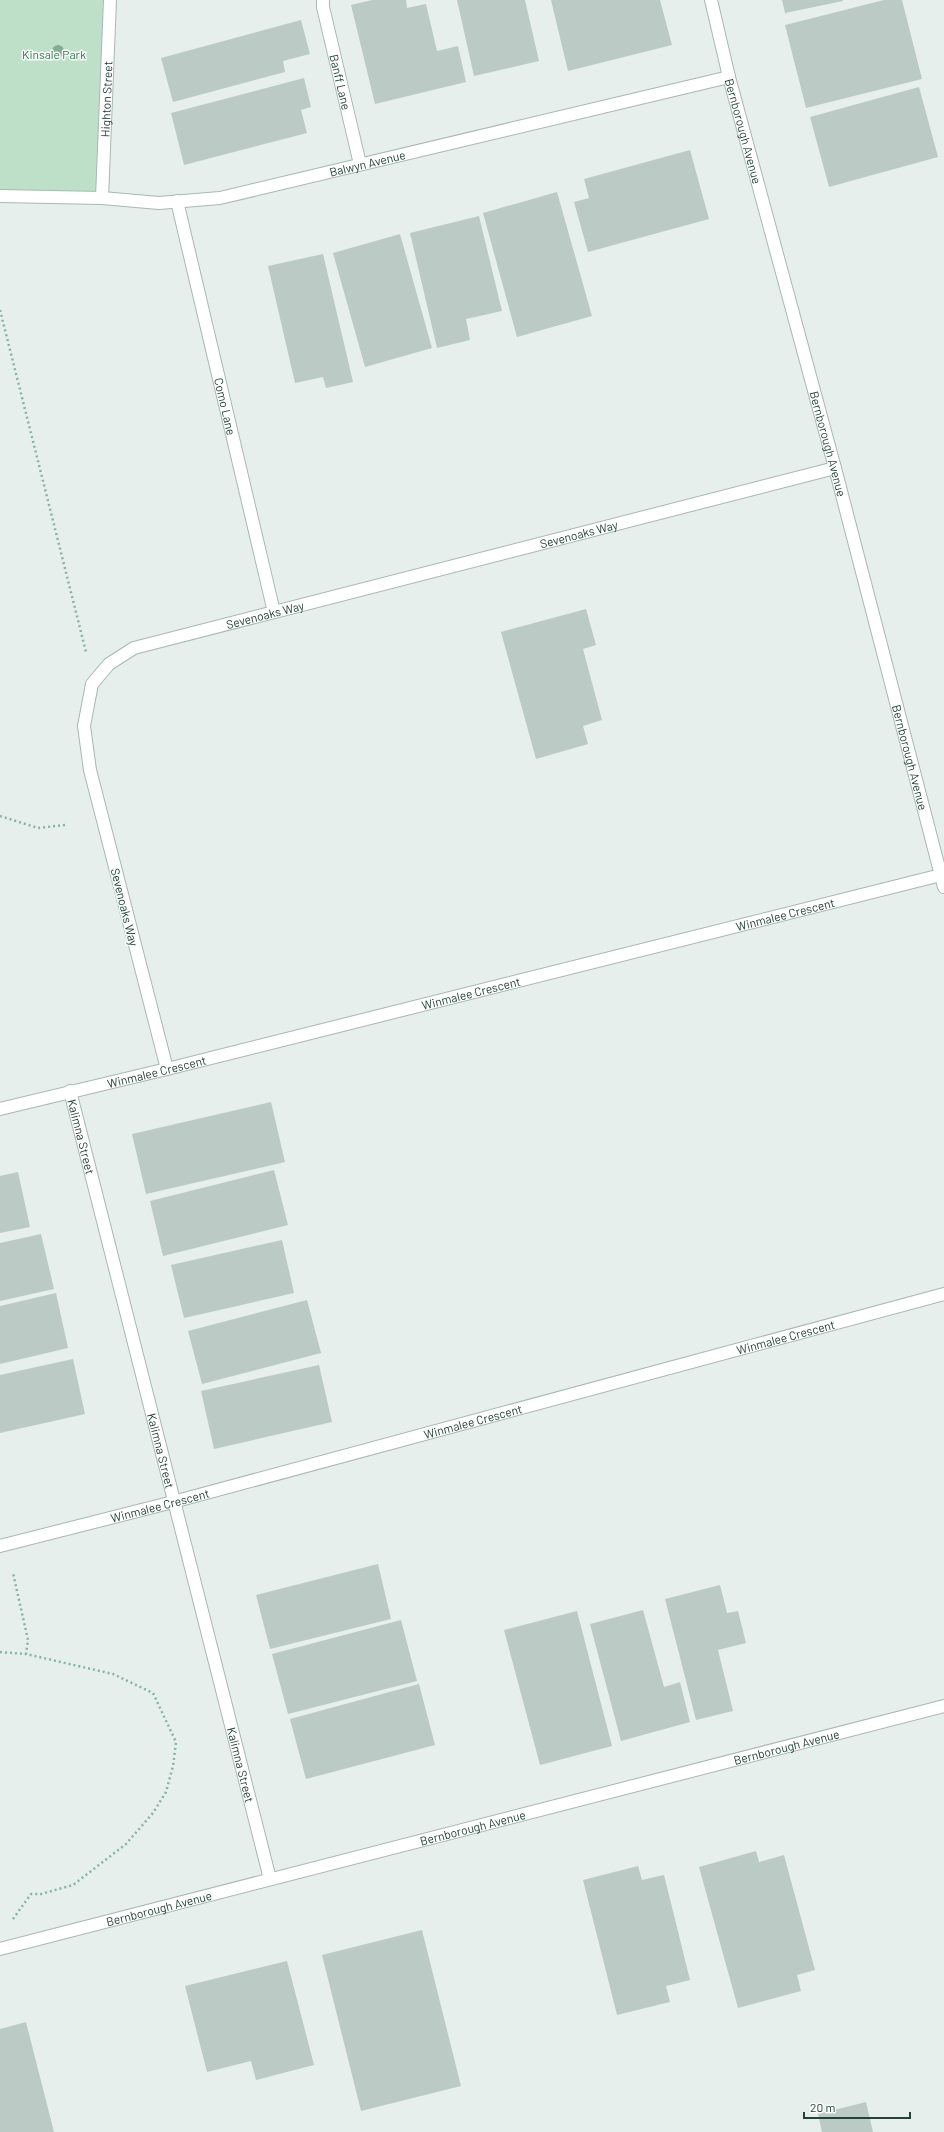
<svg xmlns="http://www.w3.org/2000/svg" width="944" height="2132" font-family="Barlow,sans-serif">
	<rect width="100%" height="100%" fill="#e6efeb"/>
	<polygon fill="#bfe0c8" points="0,0 110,0 102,198 0,196"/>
	<g fill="#bbcac4">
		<polygon points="372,0 406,0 407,8 426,4 437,51 458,46 466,82 375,104 351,5"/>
		<polygon points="457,0 525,0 539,61 474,76"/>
		<polygon points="551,0 660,0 672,45 568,71"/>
		<polygon points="782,0 843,0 843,1 785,13"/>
		<polygon points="884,0 902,0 922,79 806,108 785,25"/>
		<polygon points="301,20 310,54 283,61 285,72 173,102 161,58"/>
		<polygon points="304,78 311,107 301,110 307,133 184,165 171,113"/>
		<polygon points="919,87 938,157 829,187 810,117"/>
		<polygon points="690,150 709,219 588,252 574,202 589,198 584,179"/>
		<polygon points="557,192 592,316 517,337 483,213"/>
		<polygon points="479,216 502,311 466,319 470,340 437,348 410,233"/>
		<polygon points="400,234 432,348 365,367 333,253"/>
		<polygon points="323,254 353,382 326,388 323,377 295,383 268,266"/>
		<polygon points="586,609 596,645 583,649 602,720 583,726 588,744 536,759 501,632"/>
		<polygon points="271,1102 285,1162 146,1194 132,1134"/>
		<polygon points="274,1170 288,1225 163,1256 150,1201"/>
		<polygon points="18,1172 30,1227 0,1233 0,1176"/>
		<polygon points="41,1234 54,1289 0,1301 0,1243"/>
		<polygon points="282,1240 294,1293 184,1318 171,1265"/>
		<polygon points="56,1293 68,1348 0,1364 0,1306"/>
		<polygon points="307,1300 321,1353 202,1384 188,1331"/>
		<polygon points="73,1359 85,1414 0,1433 0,1375"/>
		<polygon points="319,1365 332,1422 214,1449 201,1391"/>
		<polygon points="378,1564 391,1619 270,1649 256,1595"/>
		<polygon points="720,1585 727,1613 738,1611 746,1643 718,1650 733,1711 696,1720 665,1599"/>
		<polygon points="643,1610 664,1687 680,1682 690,1722 621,1741 590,1624"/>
		<polygon points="577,1611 612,1746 540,1765 504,1630"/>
		<polygon points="401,1620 417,1681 288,1714 272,1654"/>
		<polygon points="419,1684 435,1745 306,1779 290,1719"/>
		<polygon points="756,1851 759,1862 784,1855 815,1970 797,1975 801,1991 738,2008 699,1867"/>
		<polygon points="638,1866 642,1880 664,1875 690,1980 666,1986 670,2002 617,2015 583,1880"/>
		<polygon points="422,1930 461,2086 361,2111 322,1955"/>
		<polygon points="287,1961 314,2065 256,2080 251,2061 207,2072 185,1986"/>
		<polygon points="26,2022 54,2132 0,2132 0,2029"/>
		<polygon points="866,2102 873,2132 822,2132 818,2114"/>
	</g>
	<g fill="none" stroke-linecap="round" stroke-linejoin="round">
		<g stroke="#a8b8b2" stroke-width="14">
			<g id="minor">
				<path id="s1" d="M323,0V7L360,164"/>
				<path id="s2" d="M711,0L729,77L835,468L944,887"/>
				<path id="s3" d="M0,196L102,198L159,203L220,198L729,77"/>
				<path id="s4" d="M102,198L110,0"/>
				<path id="s5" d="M177,201L274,612"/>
				<path id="s6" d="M167,1069L90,770L84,726L92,684L109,664L134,648L835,468"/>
				<path id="s7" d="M70,1091L270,1879"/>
				<path id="s8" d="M0,1109L167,1069L941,875"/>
				<path id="s9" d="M0,1546L173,1502L944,1294"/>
				<path id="s10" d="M0,1949L944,1706"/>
			</g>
		</g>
		<g stroke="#86b3a5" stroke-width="2.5" stroke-dasharray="2 3" stroke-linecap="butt">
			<polyline points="0,310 86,652"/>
			<polyline points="0,816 38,828 65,825"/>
			<polyline points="0,1652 26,1654"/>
			<polyline points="13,1919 31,1894 41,1894 73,1885 126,1844 153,1813 166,1792 173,1766 176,1742 153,1693 113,1674 26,1654 28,1640 13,1573"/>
		</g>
		<use href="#minor" stroke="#fff" stroke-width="12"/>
	</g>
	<circle fill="#80af93" cx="58" cy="51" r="6"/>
	<g text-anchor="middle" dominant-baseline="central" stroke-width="3" stroke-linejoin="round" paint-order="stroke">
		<g font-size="12" fill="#2d7a4b" stroke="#f7fbf9">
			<text x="54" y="54">Kinsale Park</text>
		</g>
		<g font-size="12" fill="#24423a" stroke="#f7fbf9">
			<text stroke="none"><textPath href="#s1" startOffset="84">Banff Lane</textPath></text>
			<text stroke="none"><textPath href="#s4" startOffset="99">Highton Street</textPath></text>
			<text stroke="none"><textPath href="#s2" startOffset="135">Bernborough Avenue</textPath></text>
			<text stroke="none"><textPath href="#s3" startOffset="372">Balwyn Avenue</textPath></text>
			<text stroke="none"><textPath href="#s5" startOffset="211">Como Lane</textPath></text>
			<text stroke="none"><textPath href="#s2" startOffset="459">Bernborough Avenue</textPath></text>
			<text stroke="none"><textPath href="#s6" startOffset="911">Sevenoaks Way</textPath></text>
			<text stroke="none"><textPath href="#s6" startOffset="587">Sevenoaks Way</textPath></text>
			<text stroke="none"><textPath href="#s2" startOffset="783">Bernborough Avenue</textPath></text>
			<text transform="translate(125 907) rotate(76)">Sevenoaks Way</text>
			<text stroke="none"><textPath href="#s8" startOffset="809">Winmalee Crescent</textPath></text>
			<text stroke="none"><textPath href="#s8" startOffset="485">Winmalee Crescent</textPath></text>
			<text stroke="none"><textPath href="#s8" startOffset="161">Winmalee Crescent</textPath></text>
			<text stroke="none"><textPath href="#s7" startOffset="47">Kalimna Street</textPath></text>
			<text stroke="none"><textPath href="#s9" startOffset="813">Winmalee Crescent</textPath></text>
			<text stroke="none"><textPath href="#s9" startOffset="489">Winmalee Crescent</textPath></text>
			<text stroke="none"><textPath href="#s7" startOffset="371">Kalimna Street</textPath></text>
			<text stroke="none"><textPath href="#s9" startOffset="165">Winmalee Crescent</textPath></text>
			<text stroke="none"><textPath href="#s10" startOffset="812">Bernborough Avenue</textPath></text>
			<text stroke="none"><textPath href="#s7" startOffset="695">Kalimna Street</textPath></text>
			<text stroke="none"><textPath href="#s10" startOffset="488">Bernborough Avenue</textPath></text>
			<text stroke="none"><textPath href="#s10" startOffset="164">Bernborough Avenue</textPath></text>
		</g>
	</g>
	<path d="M804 2112v6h106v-6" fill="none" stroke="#24423a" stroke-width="2"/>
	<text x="810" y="2112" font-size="12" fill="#24423a" stroke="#f7fbf9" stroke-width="3" paint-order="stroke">20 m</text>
</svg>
